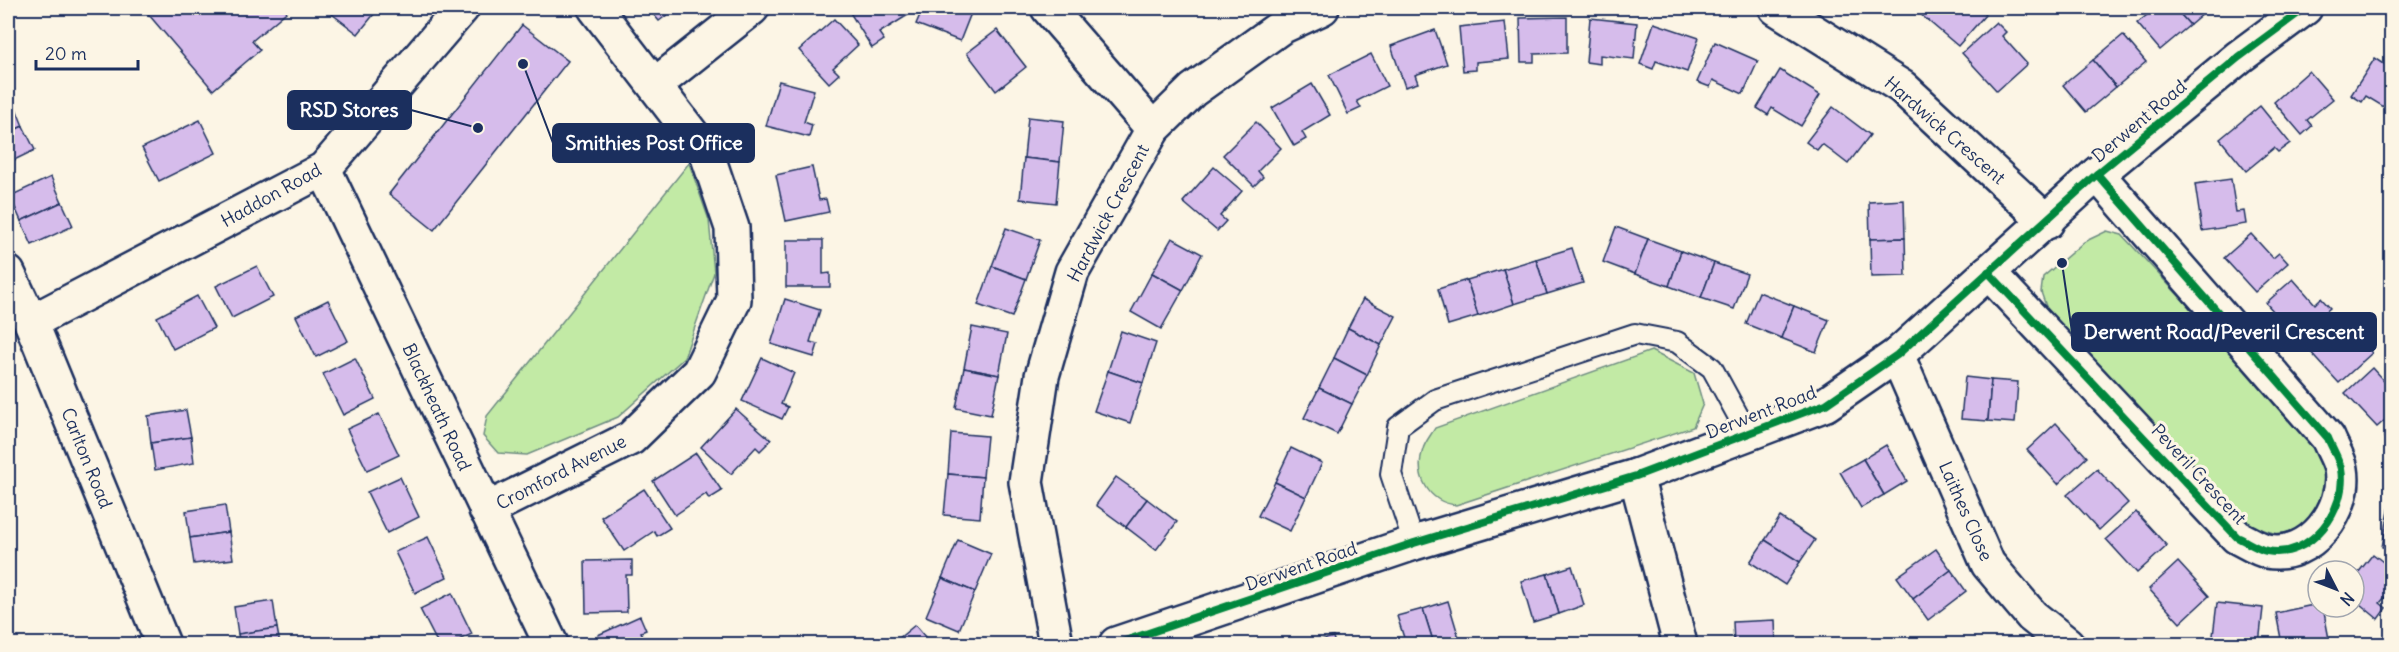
<svg xmlns="http://www.w3.org/2000/svg" width="2399" height="652" font-family="Delius,sans-serif">
	<rect width="100%" height="100%" fill="#fcf5e5"/>
	<filter id="ink" filterUnits="userSpaceOnUse"><feTurbulence type="fractalNoise" baseFrequency=".0167" numOctaves="2"/><feDisplacementMap in="SourceGraphic" scale="12" xChannelSelector="R" yChannelSelector="G"/><feConvolveMatrix kernelMatrix="1 2 1 2 8 2 1 2 1" color-interpolation-filters="sRGB"/></filter>
	<g filter="url(#ink)">
		<g fill="#c2eaa5" stroke="#6e8c82" stroke-width="1.5">
			<polygon points="689,163 709,220 714,273 684,358 618,417 527,455 498,453 483,436 487,416"/>
			<path d="M2107,231L2122,235L2312,438C2316,446 2326,458 2327,467C2328,478 2323,494 2319,504C2303,546 2277,537 2243,521L2048,312L2041,292L2043,277L2084,242Z"/>
			<path d="M1651,351L1694,373L1703,404L1693,427L1456,505C1428,502 1414,476 1423,449C1425,442 1431,435 1435,428Z"/>
		</g>
		<g fill="#d6bceb" stroke="#1b2f5e" stroke-width="1.5">
			<polygon points="143,8 291,8 252,41 260,50 213,90"/>
			<polygon points="331,8 379,8 358,34 328,11"/>
			<polygon points="648,8 676,8 659,21"/>
			<polygon points="854,8 902,8 908,15 879,33 884,40 872,48 849,11"/>
			<polygon points="923,8 973,8 960,41 916,24"/>
			<polygon points="1924,8 1976,8 1985,15 1958,46 1919,13"/>
			<polygon points="2156,8 2175,8 2190,25 2160,50 2137,23"/>
			<polygon points="2175,8 2210,8 2190,25"/>
			<polygon points="1567,17 1567,53 1534,54 1534,62 1521,62 1520,18"/>
			<polygon points="1590,18 1637,23 1634,59 1600,55 1600,64 1586,62"/>
			<polygon points="834,19 858,45 833,68 839,74 829,83 799,50"/>
			<polygon points="1505,22 1509,59 1476,62 1476,70 1463,71 1459,27"/>
			<polygon points="1996,22 2006,32 2002,36 2027,64 1997,91 1962,53"/>
			<polygon points="1654,23 1699,38 1687,72 1656,61 1653,69 1640,64"/>
			<polygon points="522,25 568,61 434,230 389,194"/>
			<polygon points="997,30 1026,67 996,91 967,53"/>
			<polygon points="1435,30 1447,64 1415,75 1418,83 1405,87 1391,46"/>
			<polygon points="2123,35 2146,62 2116,87 2093,60"/>
			<polygon points="1715,42 1758,61 1743,94 1713,80 1710,87 1697,82"/>
			<polygon points="1371,54 1387,86 1357,101 1361,108 1348,114 1329,75"/>
			<polygon points="2375,58 2392,69 2392,112 2366,96 2362,102 2351,95"/>
			<polygon points="2093,60 2116,87 2086,112 2063,85"/>
			<polygon points="1780,70 1820,95 1801,126 1772,108 1768,115 1757,108"/>
			<polygon points="2309,71 2333,99 2307,120 2312,126 2302,135 2274,102"/>
			<polygon points="779,81 814,90 804,122 812,125 809,137 766,126"/>
			<polygon points="1312,84 1330,115 1302,132 1306,139 1294,146 1272,108"/>
			<polygon points="13,101 23,126 8,133 8,104"/>
			<polygon points="2260,106 2290,143 2278,152 2274,148 2246,171 2220,139"/>
			<polygon points="1833,107 1870,135 1848,164 1822,144 1817,150 1806,142"/>
			<polygon points="1028,117 1064,121 1060,162 1024,158"/>
			<polygon points="200,120 216,153 159,181 142,148"/>
			<polygon points="1256,122 1281,148 1258,171 1263,177 1254,186 1223,155"/>
			<polygon points="23,126 35,150 8,163 8,133"/>
			<polygon points="1024,158 1060,162 1056,203 1020,199"/>
			<polygon points="812,167 819,200 826,199 829,212 786,221 776,175"/>
			<polygon points="1214,167 1242,191 1220,216 1226,221 1217,231 1183,202"/>
			<polygon points="51,177 62,202 21,221 10,196"/>
			<polygon points="2231,179 2236,212 2244,211 2246,224 2202,231 2195,184"/>
			<polygon points="1904,200 1905,238 1870,239 1869,202"/>
			<polygon points="62,202 73,226 32,245 21,221"/>
			<polygon points="1616,227 1648,239 1635,274 1603,262"/>
			<polygon points="1006,228 1040,240 1026,279 992,266"/>
			<polygon points="2251,234 2273,258 2279,253 2288,263 2255,292 2224,258"/>
			<polygon points="1172,238 1202,254 1183,290 1152,273"/>
			<polygon points="1905,238 1906,276 1871,277 1870,239"/>
			<polygon points="1648,239 1681,251 1669,286 1635,274"/>
			<polygon points="786,240 823,240 823,274 830,273 830,287 786,287"/>
			<polygon points="1572,248 1583,283 1547,294 1536,259"/>
			<polygon points="1681,251 1714,263 1701,298 1669,286"/>
			<polygon points="1536,259 1547,294 1514,304 1503,269"/>
			<polygon points="1714,263 1747,274 1734,309 1701,298"/>
			<polygon points="257,266 273,297 232,318 216,286"/>
			<polygon points="992,266 1026,279 1012,317 978,305"/>
			<polygon points="1503,269 1514,304 1478,316 1467,280"/>
			<polygon points="1152,273 1183,290 1161,329 1131,312"/>
			<polygon points="2293,279 2315,304 2321,298 2330,308 2297,338 2266,303"/>
			<polygon points="1467,280 1478,316 1448,325 1438,289"/>
			<polygon points="1759,292 1794,306 1781,338 1746,324"/>
			<polygon points="197,296 214,328 173,349 157,317"/>
			<polygon points="785,299 820,310 810,342 818,344 814,357 771,344"/>
			<polygon points="1363,299 1396,316 1381,345 1348,328"/>
			<polygon points="328,300 348,341 316,357 296,316"/>
			<polygon points="1794,306 1829,320 1816,352 1781,338"/>
			<polygon points="2335,324 2357,349 2363,343 2372,353 2339,383 2308,349"/>
			<polygon points="972,327 1007,334 999,375 964,368"/>
			<polygon points="1348,328 1381,345 1367,375 1334,358"/>
			<polygon points="1121,331 1156,343 1143,383 1108,371"/>
			<polygon points="355,358 375,399 343,415 323,374"/>
			<polygon points="762,358 794,373 781,404 788,407 782,419 742,401"/>
			<polygon points="1334,358 1367,375 1352,404 1319,388"/>
			<polygon points="964,368 999,375 991,415 956,408"/>
			<polygon points="2372,368 2392,390 2392,414 2377,427 2345,393"/>
			<polygon points="1108,371 1143,383 1130,423 1094,411"/>
			<polygon points="1965,377 1991,380 1988,421 1961,419"/>
			<polygon points="1991,380 2018,382 2015,423 1988,421"/>
			<polygon points="1319,388 1352,404 1337,434 1304,418"/>
			<polygon points="736,409 771,440 760,451 756,447 731,474 701,447"/>
			<polygon points="186,410 191,437 151,443 148,416"/>
			<polygon points="379,414 399,455 367,470 347,429"/>
			<polygon points="2056,423 2087,457 2058,484 2027,450"/>
			<polygon points="951,433 987,436 983,477 948,474"/>
			<polygon points="2392,434 2392,472 2384,436"/>
			<polygon points="191,437 194,463 155,470 151,443"/>
			<polygon points="1886,445 1907,481 1884,495 1863,459"/>
			<polygon points="1291,448 1322,463 1306,497 1275,482"/>
			<polygon points="696,453 722,491 709,499 706,494 675,515 653,481"/>
			<polygon points="1863,459 1884,495 1861,508 1840,472"/>
			<polygon points="2097,469 2128,503 2099,530 2067,495"/>
			<polygon points="948,474 983,477 980,518 944,515"/>
			<polygon points="400,477 419,517 387,533 367,492"/>
			<polygon points="1116,477 1147,499 1126,527 1096,505"/>
			<polygon points="1275,482 1306,497 1290,531 1258,516"/>
			<polygon points="644,489 670,528 657,536 654,531 624,551 601,517"/>
			<polygon points="1147,499 1177,522 1156,550 1126,527"/>
			<polygon points="2391,501 2392,501 2392,549 2382,547"/>
			<polygon points="225,505 229,532 190,538 186,511"/>
			<polygon points="2136,512 2167,546 2137,573 2106,539"/>
			<polygon points="1780,517 1815,540 1800,562 1765,540"/>
			<polygon points="229,532 233,559 194,564 190,538"/>
			<polygon points="428,537 447,577 415,593 395,552"/>
			<polygon points="958,540 991,554 975,592 942,578"/>
			<polygon points="1765,540 1800,562 1785,585 1750,562"/>
			<polygon points="1936,549 1951,570 1913,599 1897,577"/>
			<polygon points="2373,554 2392,569 2392,589 2380,603 2386,608 2378,619 2354,599 2354,578"/>
			<polygon points="632,560 632,575 626,575 627,612 586,613 585,561"/>
			<polygon points="2178,562 2209,596 2180,623 2149,589"/>
			<polygon points="1572,566 1584,605 1559,614 1547,574"/>
			<polygon points="1951,570 1966,591 1928,620 1913,599"/>
			<polygon points="1547,574 1559,614 1533,622 1521,581"/>
			<polygon points="942,578 975,592 959,630 926,616"/>
			<polygon points="452,593 472,634 450,644 438,644 420,609"/>
			<polygon points="273,601 277,628 238,634 234,607"/>
			<polygon points="1448,601 1460,641 1434,644 1423,609"/>
			<polygon points="2217,603 2263,608 2259,644 2226,640 2226,644 2212,644"/>
			<polygon points="2318,604 2318,607 2323,607 2329,639 2301,644 2282,644 2276,613"/>
			<polygon points="1423,609 1434,644 1406,644 1397,616"/>
			<polygon points="640,616 646,630 641,632 646,644 602,644 598,635"/>
			<polygon points="1775,620 1776,644 1734,644 1733,622"/>
			<polygon points="915,625 931,644 892,644"/>
			<polygon points="277,628 280,644 240,644 238,634"/>
			<polygon points="1333,637 1335,644 1307,644"/>
		</g>
		<g fill="none" stroke-linecap="round" stroke-linejoin="round">
			<g stroke="#1b2f5e" stroke-width="24">
				<polyline id="service" points="1414,543 1391,474 1398,427 1435,400 1635,334 1677,342 1712,368 1748,434"/>
			</g>
			<g stroke="#1b2f5e" stroke-width="38">
				<g id="minor">
					<polyline points="1048,8 1153,129"/>
					<polyline points="1776,8 1902,87 2047,222"/>
					<polyline points="655,85 752,8"/>
					<polyline points="324,169 551,644"/>
					<path d="M1988,272L2237,537C2246,541 2257,549 2267,551C2310,560 2348,509 2341,469C2339,459 2332,448 2328,438L2097,174"/>
					<polyline points="8,273 31,322 163,644"/>
					<polyline points="31,322 324,169 462,8"/>
					<polyline points="1897,355 1988,564 2032,616 2067,644"/>
					<polyline points="1636,476 1680,644"/>
					<polyline points="486,510 631,438 699,372 734,300 732,228 707,154 595,8"/>
					<polyline points="1056,644 1026,482 1042,376 1072,272 1153,129 1193,90 1281,27 1322,8"/>
					<polyline points="1116,644 1414,543 1636,476 1826,404 1897,355 2097,174 2239,57 2305,8"/>
				</g>
			</g>
			<use href="#service" stroke="#fcf5e5" stroke-width="20"/>
			<use href="#minor" stroke="#fcf5e5" stroke-width="33"/>
			<g stroke="#fcf5e5" stroke-width="11">
				<g id="cycleway">
					<path d="M1988,272L2237,537C2246,541 2257,549 2267,551C2310,560 2348,509 2341,469C2339,459 2332,448 2328,438L2097,174"/>
					<polyline points="1116,644 1414,543 1636,476 1826,404 1897,355 2097,174 2239,57 2305,8"/>
				</g>
			</g>
			<use href="#cycleway" stroke="#00873e" stroke-width="8"/>
		</g>
	</g>
	<g text-anchor="middle" dominant-baseline="central" stroke-width="6" stroke-linejoin="round" paint-order="stroke">
		<g font-size="18" fill="#1b2f5e" stroke="#fcf5e5">
			<text transform="translate(2139 121) rotate(-40)">Derwent Road</text>
			<text transform="translate(1945 130) rotate(41)">Hardwick Crescent</text>
			<text transform="translate(271 195) rotate(-29)">Haddon Road</text>
			<text transform="translate(1108 213) rotate(-62)">Hardwick Crescent</text>
			<text transform="translate(437 407) rotate(65)">Blackheath Road</text>
			<text transform="translate(1761 412) rotate(-21)">Derwent Road</text>
			<text transform="translate(87 458) rotate(68)">Carlton Road</text>
			<text transform="translate(561 472) rotate(-27)">Cromford Avenue</text>
			<text transform="translate(2199 474) rotate(47)">Peveril Crescent</text>
			<text transform="translate(1966 511) rotate(66)">Laithes Close</text>
			<text transform="translate(1301 566) rotate(-19)">Derwent Road</text>
		</g>
	</g>
	<path fill="none" stroke="#1b2f5e" stroke-width="2" d="M478 128L411 110M523 64L553 143M2062 263L2072 332"/>
	<g fill="#1b2f5e" stroke="#fcf5e5" stroke-width="2">
		<circle cx="478" cy="128" r="6"/>
		<circle cx="523" cy="64" r="6"/>
		<circle cx="2062" cy="263" r="6"/>
	</g>
	<g fill="#1b2f5e" stroke="#1b2f5e" stroke-width="2">
		<rect x="288" y="91" width="123" height="38" rx="6"/>
		<rect x="553" y="124" width="201" height="38" rx="6"/>
		<rect x="2072" y="313" width="304" height="38" rx="6"/>
	</g>
	<g font-size="20" text-anchor="middle" font-weight="bold" fill="#fff">
		<text x="349" y="117">RSD Stores</text>
		<text x="654" y="150">Smithies Post Office</text>
		<text x="2224" y="339">Derwent Road/Peveril Crescent</text>
	</g>
	<rect width="2399" height="652" fill="none" stroke="#fcf5e5" stroke-width="30"/>
	<rect x="15" y="15" width="2369" height="622" fill="none" stroke="#1b2f5e" stroke-width="2" filter="url(#ink)"/>
	<g transform="translate(2336 589) rotate(132)"><circle r="28" fill="#fcf5e5" stroke="#a2a6af" stroke-width="1.5"/>
	<path d="M0-4.5L10 22L0 15L-10 22Z" fill="#1b2f5e"/>
	<text y="-9" font-size="16" font-weight="bold" text-anchor="middle" fill="#1b2f5e">N</text>
	</g>
	<path d="M36 60v9h102v-9" fill="none" stroke="#1b2f5e" stroke-width="3"/>
	<text x="45" y="60" font-size="18" fill="#1b2f5e" stroke="#fcf5e5" stroke-width="4.5" paint-order="stroke">20 m</text>
</svg>
